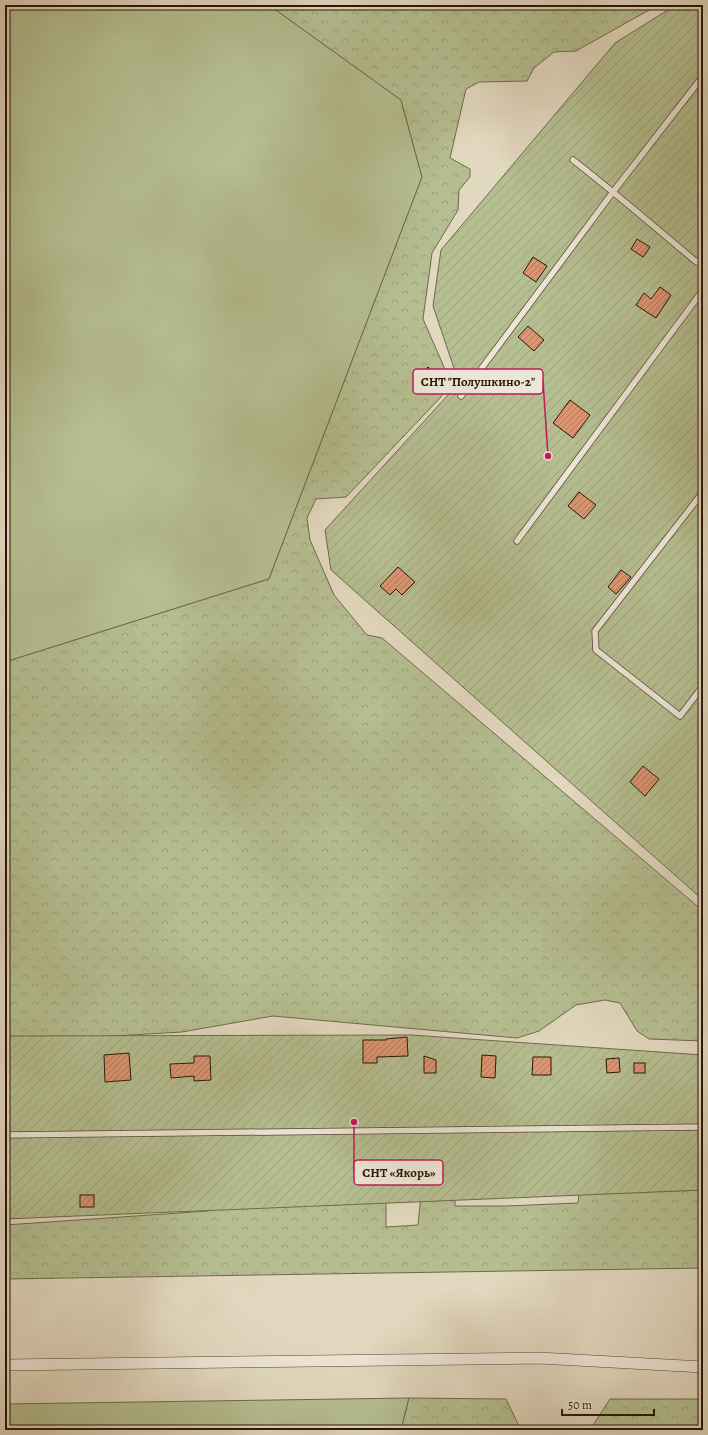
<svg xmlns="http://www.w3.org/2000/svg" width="708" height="1435" font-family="Alegreya,serif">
	<defs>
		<pattern id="forest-crowns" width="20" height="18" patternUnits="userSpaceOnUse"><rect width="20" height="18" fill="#b5be91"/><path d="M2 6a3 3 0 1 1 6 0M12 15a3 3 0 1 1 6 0" fill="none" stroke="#9ca27c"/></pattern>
		<pattern id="garden-furrows" width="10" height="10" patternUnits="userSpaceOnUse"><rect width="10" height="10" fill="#b5be91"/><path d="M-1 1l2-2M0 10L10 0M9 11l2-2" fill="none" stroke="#9ca27c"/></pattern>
		<pattern id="building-hatch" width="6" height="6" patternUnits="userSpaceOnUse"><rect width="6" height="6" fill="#db9673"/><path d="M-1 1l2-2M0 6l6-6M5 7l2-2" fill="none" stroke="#b2795c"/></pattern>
	</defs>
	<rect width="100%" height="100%" fill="#e2d8bf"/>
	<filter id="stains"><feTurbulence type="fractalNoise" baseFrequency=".005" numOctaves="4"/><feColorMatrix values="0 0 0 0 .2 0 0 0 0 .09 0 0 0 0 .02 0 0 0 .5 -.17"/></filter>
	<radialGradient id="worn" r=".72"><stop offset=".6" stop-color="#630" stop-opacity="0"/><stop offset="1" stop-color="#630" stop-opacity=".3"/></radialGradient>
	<g fill="#b5be91" stroke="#6f694c">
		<polygon points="5,5 269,5 401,100 422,177 269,579 5,662"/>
		<polygon points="409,1398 401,1430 5,1430 5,1404"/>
	</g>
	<g fill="url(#forest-crowns)" stroke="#6f694c">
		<polygon points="269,5 658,5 576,51 554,52 534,68 527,81 479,82 466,89 450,158 470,169 470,177 459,190 458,210 432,253 423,319 444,367 448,386 440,398 346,497 316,499 307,518 310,540 334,595 367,635 382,638 703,911 703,1041 649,1039 637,1031 620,1003 605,1000 576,1005 539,1031 517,1038 273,1016 182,1032 63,1039 5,1038 5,662 269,579 422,177 401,100"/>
		<polygon points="703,1190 703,1268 5,1279 5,1225 208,1211 209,1200 386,1199 386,1227 418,1225 421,1196 455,1194 455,1206 506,1206 578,1203 579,1194"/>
		<polygon points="409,1398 506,1399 521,1430 401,1430"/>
		<polygon points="610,1399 703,1399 703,1430 590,1430"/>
	</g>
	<g fill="url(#garden-furrows)" stroke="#6f694c">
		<polygon points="676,5 703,5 703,900 331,570 325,530 459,383 433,306 441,250 615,43"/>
		<polygon points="411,1035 703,1055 703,1190 5,1219 5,1036"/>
	</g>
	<g fill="url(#building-hatch)" stroke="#291406">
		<polygon points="637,239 650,247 643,257 631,249"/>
		<polygon points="533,257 547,266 536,282 523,273"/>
		<polygon points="660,287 671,295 656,318 636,305 644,293 651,299"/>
		<polygon points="528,326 544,340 534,351 518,337"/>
		<polygon points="428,367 445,383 435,394 418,378"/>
		<polygon points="570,400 590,415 573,438 553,423"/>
		<polygon points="579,492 596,505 584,519 568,506"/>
		<polygon points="398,567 415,582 402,595 396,589 390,595 380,586"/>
		<polygon points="621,570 631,577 616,594 608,587"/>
		<polygon points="643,766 659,779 645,796 630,782"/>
		<polygon points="407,1037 408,1056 377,1057 377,1063 363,1063 363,1040 386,1040 386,1039"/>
		<polygon points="129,1053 131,1080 105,1082 104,1055"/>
		<polygon points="482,1055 496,1056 495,1078 481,1077"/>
		<polygon points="194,1056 210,1056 211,1080 194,1081 194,1076 171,1078 170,1064 194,1063"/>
		<polygon points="424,1056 436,1060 436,1073 424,1073"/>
		<polygon points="533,1057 551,1057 551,1075 532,1075"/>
		<polygon points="619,1058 620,1072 607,1073 606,1059"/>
		<rect x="634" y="1063" width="11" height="10"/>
		<rect x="80" y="1195" width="14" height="12"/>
	</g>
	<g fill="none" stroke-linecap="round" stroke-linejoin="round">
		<g stroke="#574534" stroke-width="7">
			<g id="lane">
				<path d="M573,160C614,192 654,226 694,260L703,265"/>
				<polyline points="461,396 613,192 703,76"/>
				<polyline points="703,492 595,631 596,650 680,716 703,686"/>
				<polyline points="517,541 703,290"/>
				<polyline points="5,1135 703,1127"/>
			</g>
		</g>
		<g stroke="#574534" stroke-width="12">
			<polyline id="street" points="5,1365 539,1358 703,1367"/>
		</g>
		<use href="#lane" stroke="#ece6d5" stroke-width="5.5"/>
		<use href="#street" stroke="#ece6d5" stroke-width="11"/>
	</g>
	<path fill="none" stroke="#c2185b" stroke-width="1.5" d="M548 456L543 381M354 1122L354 1172"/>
	<g fill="#c2185b" stroke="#ece6d5" stroke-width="1.5">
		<circle cx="548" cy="456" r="4"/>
		<circle cx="354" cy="1122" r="4"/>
	</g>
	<g fill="#ece6d5" stroke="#c2185b" stroke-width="1.5">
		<rect x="413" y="369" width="130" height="25" rx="4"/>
		<rect x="354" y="1160" width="89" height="25" rx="4"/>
	</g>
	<g font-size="13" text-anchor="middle" font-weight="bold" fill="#291406">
		<text x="478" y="386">СНТ "Полушкино-2"</text>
		<text x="399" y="1177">СНТ «Якорь»</text>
	</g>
	<rect width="708" height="1435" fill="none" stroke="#e2d8bf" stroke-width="20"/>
	<rect x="6" y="6" width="696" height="1423" fill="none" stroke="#291406" stroke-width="2"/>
	<rect x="10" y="10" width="688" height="1415" fill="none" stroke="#291406"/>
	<path d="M562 1409v6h92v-6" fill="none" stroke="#291406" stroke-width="2"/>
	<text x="568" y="1409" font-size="12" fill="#291406" stroke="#ece6d5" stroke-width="3" paint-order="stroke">50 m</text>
	<rect width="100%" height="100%" filter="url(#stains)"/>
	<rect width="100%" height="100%" fill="url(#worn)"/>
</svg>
